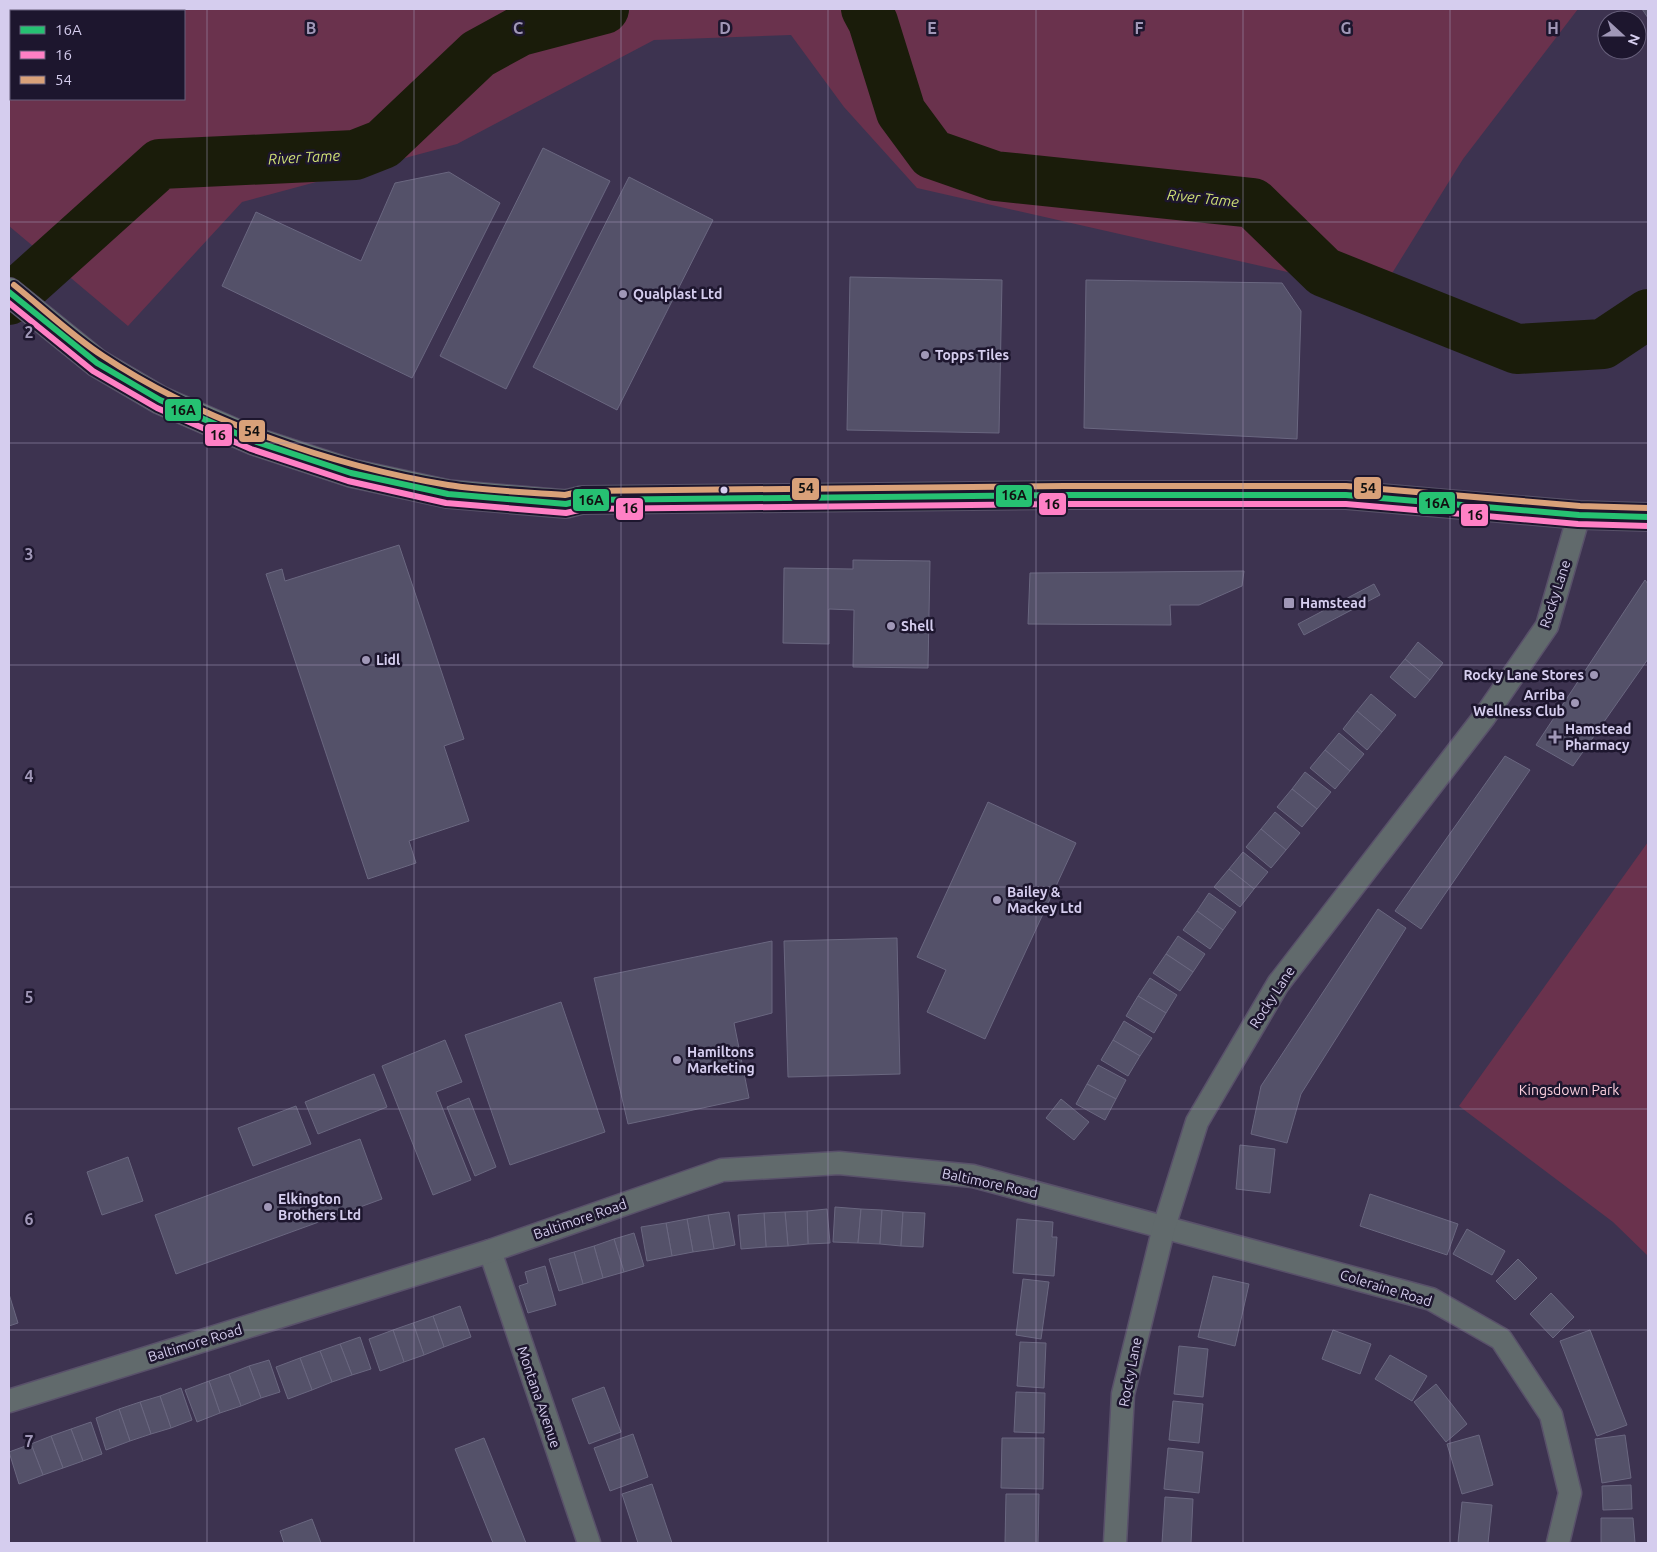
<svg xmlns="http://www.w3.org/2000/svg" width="1657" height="1552" font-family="Ubuntu,sans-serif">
	<rect width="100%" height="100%" fill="#3d3350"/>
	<g fill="#6a324d" fill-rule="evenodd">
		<path d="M9,9H1578L1463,159L1381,291L1318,279L917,188L844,107L791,35L654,40L457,144L242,202L128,326L9,226ZM11,11H184V99H11Z"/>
		<polygon points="1648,842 1648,1256 1613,1222 1459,1106"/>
	</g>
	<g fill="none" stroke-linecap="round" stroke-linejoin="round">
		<g stroke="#1a1c0a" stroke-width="50">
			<polyline points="866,9 873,22 901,112 932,154 995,176 1253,203 1324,272 1517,349 1603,344 1648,314"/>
			<polyline points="9,300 160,164 355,155 383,144 478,54 520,31 604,9"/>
		</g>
	</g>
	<g fill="#545169" stroke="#6a6780">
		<polygon points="1642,9 1648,9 1648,18"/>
		<polygon points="543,148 610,181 506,389 440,356"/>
		<polygon points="449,172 500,203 412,378 222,286 256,212 361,261 395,183"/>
		<polygon points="629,177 713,220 617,410 533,367"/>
		<polygon points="850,277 1002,280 999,433 847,430"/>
		<polygon points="1086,280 1282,283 1301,311 1297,439 1084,428"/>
		<polygon points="399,545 464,739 444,746 469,821 409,841 416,863 368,879 266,574 282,569 285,581"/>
		<polygon points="853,560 930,561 928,668 853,667 854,610 829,609 829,644 783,643 784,568 853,569"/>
		<polygon points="1244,571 1242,586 1199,605 1170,605 1171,625 1028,624 1030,573"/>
		<polygon points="1645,580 1648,584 1648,659 1573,766 1536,745"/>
		<polygon points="1374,584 1380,595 1304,635 1298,624"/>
		<polygon points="1418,642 1443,663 1430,680 1405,659"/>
		<polygon points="1405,659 1430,680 1415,698 1390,677"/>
		<polygon points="1371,694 1396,715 1382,732 1357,711"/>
		<polygon points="1357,711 1382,732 1367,750 1343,729"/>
		<polygon points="1339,733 1364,754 1350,771 1325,750"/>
		<polygon points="1325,750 1350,771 1335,789 1310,768"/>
		<polygon points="1505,756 1530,770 1421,929 1395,911"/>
		<polygon points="1305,772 1331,792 1317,809 1292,789"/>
		<polygon points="1292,789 1317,809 1302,827 1277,807"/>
		<polygon points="988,802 1076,843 985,1039 927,1012 946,970 917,957"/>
		<polygon points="1275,812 1300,833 1286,850 1261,829"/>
		<polygon points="1261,829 1286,850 1271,868 1246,847"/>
		<polygon points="1243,852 1268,872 1254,889 1229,869"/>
		<polygon points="1229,869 1254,889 1240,907 1214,887"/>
		<polygon points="1209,893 1236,912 1223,930 1197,911"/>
		<polygon points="1378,909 1406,928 1301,1094 1287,1143 1251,1134 1261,1086"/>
		<polygon points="1197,911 1223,930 1210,949 1183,930"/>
		<polygon points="1178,936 1205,954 1193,972 1166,954"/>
		<polygon points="897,938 900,1074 788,1077 784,941"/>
		<polygon points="772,941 772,1013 734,1023 749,1098 628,1124 594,978"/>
		<polygon points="1166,954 1193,972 1180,991 1153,973"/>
		<polygon points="1150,978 1177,995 1166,1013 1138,996"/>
		<polygon points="1138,996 1166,1013 1154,1033 1126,1016"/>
		<polygon points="561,1002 605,1132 510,1165 465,1035"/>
		<polygon points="1124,1021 1152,1038 1140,1056 1113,1040"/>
		<polygon points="445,1040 462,1082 436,1092 471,1180 433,1195 382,1066"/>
		<polygon points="1113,1040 1140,1056 1128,1076 1101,1060"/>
		<polygon points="1098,1065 1126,1080 1116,1099 1087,1084"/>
		<polygon points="374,1074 387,1107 318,1134 305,1102"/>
		<polygon points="1087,1084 1116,1099 1105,1120 1076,1104"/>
		<polygon points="469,1098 496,1167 475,1176 447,1107"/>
		<polygon points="1061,1099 1089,1122 1074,1140 1046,1118"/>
		<polygon points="296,1106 311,1144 253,1166 238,1128"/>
		<polygon points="360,1139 382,1199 176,1274 155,1215"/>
		<polygon points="1240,1145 1275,1149 1270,1193 1236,1189"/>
		<polygon points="128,1157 143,1201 102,1215 87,1172"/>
		<polygon points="1370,1194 1458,1224 1447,1255 1360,1226"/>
		<polygon points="835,1207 861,1209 858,1243 833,1242"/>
		<polygon points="827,1209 830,1243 808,1244 807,1211"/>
		<polygon points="861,1209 882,1210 880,1244 858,1243"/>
		<polygon points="882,1210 903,1212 901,1246 880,1244"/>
		<polygon points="807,1211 808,1244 788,1246 785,1212"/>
		<polygon points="729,1212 735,1245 714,1249 708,1215"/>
		<polygon points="785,1212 788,1246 766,1247 764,1213"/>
		<polygon points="903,1212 925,1213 923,1247 901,1246"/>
		<polygon points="764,1213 766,1247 741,1249 738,1215"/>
		<polygon points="708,1215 714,1249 693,1252 687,1219"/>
		<polygon points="687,1219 693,1252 672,1256 666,1223"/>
		<polygon points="1017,1219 1053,1222 1052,1237 1057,1237 1054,1276 1013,1273"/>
		<polygon points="666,1223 672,1256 647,1261 641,1227"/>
		<polygon points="1467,1229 1505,1251 1492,1275 1453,1254"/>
		<polygon points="634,1233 644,1266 624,1272 614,1239"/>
		<polygon points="614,1239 624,1272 603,1278 594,1246"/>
		<polygon points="594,1246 603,1278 583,1284 574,1252"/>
		<polygon points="574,1252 583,1284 559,1291 549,1259"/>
		<polygon points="1518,1259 1537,1278 1515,1300 1496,1281"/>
		<polygon points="545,1266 556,1305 528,1313 519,1286 528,1283 525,1272"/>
		<polygon points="1213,1276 1249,1284 1235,1346 1198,1337"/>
		<polygon points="1023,1279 1049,1282 1041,1339 1016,1335"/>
		<polygon points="1551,1293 1574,1317 1553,1338 1530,1314"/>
		<polygon points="9,1294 18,1323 9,1326"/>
		<polygon points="460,1306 471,1337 444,1347 433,1316"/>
		<polygon points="433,1316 444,1347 424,1355 413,1323"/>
		<polygon points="413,1323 424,1355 404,1362 393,1330"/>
		<polygon points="393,1330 404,1362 380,1371 369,1339"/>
		<polygon points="1333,1330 1371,1344 1360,1374 1322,1359"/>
		<polygon points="1590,1330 1627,1425 1597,1436 1560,1341"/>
		<polygon points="360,1337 371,1369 352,1375 340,1344"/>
		<polygon points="1020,1342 1046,1343 1044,1388 1017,1386"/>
		<polygon points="340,1344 352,1375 332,1382 320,1351"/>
		<polygon points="1179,1346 1208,1349 1203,1397 1174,1394"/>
		<polygon points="320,1351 332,1382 312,1390 300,1358"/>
		<polygon points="1390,1355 1427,1376 1412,1401 1375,1379"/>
		<polygon points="300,1358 312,1390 288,1399 276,1367"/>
		<polygon points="269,1360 280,1392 261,1398 249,1366"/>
		<polygon points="249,1366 261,1398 241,1406 229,1374"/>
		<polygon points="229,1374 241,1406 220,1413 209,1381"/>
		<polygon points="209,1381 220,1413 197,1422 185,1390"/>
		<polygon points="1436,1384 1467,1424 1446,1442 1414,1402"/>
		<polygon points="604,1387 621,1432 589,1444 572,1399"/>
		<polygon points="181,1388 192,1420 171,1428 160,1396"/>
		<polygon points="1016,1392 1045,1393 1044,1433 1014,1432"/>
		<polygon points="160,1396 171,1428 151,1434 140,1402"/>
		<polygon points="1173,1401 1203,1404 1199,1443 1169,1440"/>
		<polygon points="140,1402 151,1434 130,1441 119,1409"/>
		<polygon points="119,1409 130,1441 106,1450 96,1418"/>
		<polygon points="91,1422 102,1454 83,1461 71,1429"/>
		<polygon points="71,1429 83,1461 63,1468 51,1436"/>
		<polygon points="633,1434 648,1477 610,1491 594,1448"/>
		<polygon points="1479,1435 1493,1485 1462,1494 1447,1444"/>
		<polygon points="1625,1435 1631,1478 1602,1483 1595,1439"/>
		<polygon points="51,1436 63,1468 43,1475 31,1444"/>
		<polygon points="484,1438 526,1543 493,1543 455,1449"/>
		<polygon points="1002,1438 1044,1438 1043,1489 1001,1488"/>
		<polygon points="31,1444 43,1475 19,1484 9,1452"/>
		<polygon points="1168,1448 1203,1452 1199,1493 1164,1489"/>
		<polygon points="652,1484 672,1543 638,1543 622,1494"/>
		<polygon points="1631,1485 1632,1509 1603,1510 1602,1486"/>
		<polygon points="1006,1494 1039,1494 1038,1543 1005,1543"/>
		<polygon points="1165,1497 1193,1499 1191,1543 1162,1543"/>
		<polygon points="1462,1502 1492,1505 1488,1543 1458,1543"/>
		<polygon points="1601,1518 1633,1518 1635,1543 1601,1543"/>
		<polygon points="312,1519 321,1543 284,1543 280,1531"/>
	</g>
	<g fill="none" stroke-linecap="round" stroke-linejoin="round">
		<g stroke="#59516a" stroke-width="25">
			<g id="street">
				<polyline points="490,1251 589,1543"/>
				<polyline points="9,1401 490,1251 722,1170 839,1163 973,1176 1431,1299 1501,1339 1551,1415 1570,1493 1558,1543"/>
				<polyline points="1115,1543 1123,1394 1164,1227 1197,1122 1278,984 1485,716 1547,626 1579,515"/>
			</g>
		</g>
		<g stroke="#59516a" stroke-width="30">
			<polyline id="secondary" points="9,292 97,363 160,400 254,441 351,473 448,494 566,504 582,500 1064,495 1346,495 1579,515 1648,517"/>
		</g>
		<use href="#street" stroke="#616a6c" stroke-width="22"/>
		<use href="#secondary" stroke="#697777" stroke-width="28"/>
		<g stroke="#1d162e" stroke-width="10">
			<polyline id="bus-1" points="9,292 97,363 160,400 254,441 351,473 448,494 566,504 582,500 1064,495 1346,495 1579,515 1648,517"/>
		</g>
		<g stroke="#1d162e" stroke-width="10">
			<polyline id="bus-2" points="9,303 93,371 157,408 251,449 348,481 446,503 566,513 583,509 1064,504 1346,504 1578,524 1648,526"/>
		</g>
		<g stroke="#1d162e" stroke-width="10">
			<path id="bus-3" d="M14,285C44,309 72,336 103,356C201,421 333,466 448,485C487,491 527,492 565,495L582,491L1064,486H1346L1580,506L1648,508"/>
		</g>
		<use href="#bus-1" stroke="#26c172" stroke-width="6"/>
		<use href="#bus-2" stroke="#ff80c5" stroke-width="6"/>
		<use href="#bus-3" stroke="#d9a179" stroke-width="6"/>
	</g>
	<path fill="none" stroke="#a097b7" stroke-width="1" stroke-opacity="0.55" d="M207,9V1543M414,9V1543M621,9V1543M828,9V1543M1036,9V1543M1243,9V1543M1450,9V1543M9,222H1648M9,443H1648M9,665H1648M9,887H1648M9,1109H1648M9,1330H1648"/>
	<g fill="#a097b7" stroke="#1d162e" stroke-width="2">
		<circle cx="623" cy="294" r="5"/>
		<circle cx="925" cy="355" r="5"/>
		<rect x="1283" y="597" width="12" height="12" rx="2.5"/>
		<circle cx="891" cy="626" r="5"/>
		<circle cx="366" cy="660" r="5"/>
		<circle cx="1594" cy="675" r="5"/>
		<circle cx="1575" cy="703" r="5"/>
		<path d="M1552.5 729.5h5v5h5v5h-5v5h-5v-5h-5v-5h5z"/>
		<circle cx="997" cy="900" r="5"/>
		<circle cx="677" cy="1060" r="5"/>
		<circle cx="268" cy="1207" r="5"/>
	</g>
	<circle fill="#d5cdee" stroke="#1d162e" stroke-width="2" cx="724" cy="490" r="4.5"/>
	<g text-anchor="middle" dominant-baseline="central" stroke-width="5" stroke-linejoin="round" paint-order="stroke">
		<g font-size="14" font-weight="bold" fill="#d5cdee" stroke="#1d162e" text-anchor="start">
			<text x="633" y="294">Qualplast Ltd</text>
			<text x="935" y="355">Topps Tiles</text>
			<text x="1300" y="603">Hamstead</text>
			<text x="901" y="626">Shell</text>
			<text x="376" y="660">Lidl</text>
			<text x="1584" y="675" text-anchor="end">Rocky Lane Stores</text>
			<text x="1565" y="695" text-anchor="end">Arriba<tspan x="1565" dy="16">Wellness Club</tspan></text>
			<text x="1565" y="729">Hamstead<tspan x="1565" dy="16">Pharmacy</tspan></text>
			<text x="1007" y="892">Bailey &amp;<tspan x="1007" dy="16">Mackey Ltd</tspan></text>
			<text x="687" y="1052">Hamiltons<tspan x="687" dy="16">Marketing</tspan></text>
			<text x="278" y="1199">Elkington<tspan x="278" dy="16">Brothers Ltd</tspan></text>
		</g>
		<g font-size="14" fill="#d5cdee" stroke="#1d162e">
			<text transform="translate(1555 594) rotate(-72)">Rocky Lane</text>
			<text transform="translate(1272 997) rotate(-57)">Rocky Lane</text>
			<text transform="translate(990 1183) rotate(12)">Baltimore Road</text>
			<text transform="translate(580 1219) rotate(-19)">Baltimore Road</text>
			<text transform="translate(1386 1288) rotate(17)">Coleraine Road</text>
			<text transform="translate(195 1343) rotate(-17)">Baltimore Road</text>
			<text transform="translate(1130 1372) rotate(-79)">Rocky Lane</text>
			<text transform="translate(539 1397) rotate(71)">Montana Avenue</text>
		</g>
		<g font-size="14" fill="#fcd0de" stroke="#1d162e">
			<text x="1569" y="1090">Kingsdown Park</text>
		</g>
		<g font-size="15" font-style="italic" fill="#cedf74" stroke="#1d162e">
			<text transform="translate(304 157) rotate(-3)">River Tame</text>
			<text transform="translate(1203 198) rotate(6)">River Tame</text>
		</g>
	</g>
	<g font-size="16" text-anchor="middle" font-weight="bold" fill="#a097b7" stroke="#1d162e" stroke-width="5" stroke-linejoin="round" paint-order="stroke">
		<text x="311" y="34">B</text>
		<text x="518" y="34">C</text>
		<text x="725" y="34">D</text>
		<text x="932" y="34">E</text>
		<text x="1139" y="34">F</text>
		<text x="1346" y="34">G</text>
		<text x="1553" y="34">H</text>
		<text x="29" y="338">2</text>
		<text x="29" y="560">3</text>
		<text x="29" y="782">4</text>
		<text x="29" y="1003">5</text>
		<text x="29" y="1225">6</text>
		<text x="29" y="1447">7</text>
	</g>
	<g stroke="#1d162e" stroke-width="2">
		<rect x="164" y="398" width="38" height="24" rx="5" fill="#26c172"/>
		<rect x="238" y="419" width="28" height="24" rx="5" fill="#d9a179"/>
		<rect x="204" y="423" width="29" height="24" rx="5" fill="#ff80c5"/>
		<rect x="1353" y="476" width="29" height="24" rx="5" fill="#d9a179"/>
		<rect x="791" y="477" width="29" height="24" rx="5" fill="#d9a179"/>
		<rect x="995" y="484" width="38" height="24" rx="5" fill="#26c172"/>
		<rect x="572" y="488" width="38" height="24" rx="5" fill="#26c172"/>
		<rect x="1418" y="491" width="38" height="24" rx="5" fill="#26c172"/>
		<rect x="1038" y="492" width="29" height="24" rx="5" fill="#ff80c5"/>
		<rect x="615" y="497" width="29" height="24" rx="5" fill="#ff80c5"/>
		<rect x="1460" y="503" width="29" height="24" rx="5" fill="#ff80c5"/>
	</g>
	<g font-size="14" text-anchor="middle" font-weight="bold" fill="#111">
		<text x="183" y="415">16A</text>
		<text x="252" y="436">54</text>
		<text x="218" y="440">16</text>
		<text x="1368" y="493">54</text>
		<text x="806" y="493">54</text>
		<text x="1014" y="500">16A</text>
		<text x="591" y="505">16A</text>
		<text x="1437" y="508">16A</text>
		<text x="1052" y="509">16</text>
		<text x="630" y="513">16</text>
		<text x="1475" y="520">16</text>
	</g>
	<rect width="1657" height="1552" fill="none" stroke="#d5cdee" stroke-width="20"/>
	<rect x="10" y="10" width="175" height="90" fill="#1d162e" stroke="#675f7b"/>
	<rect x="20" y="26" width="25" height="8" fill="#26c172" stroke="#675f7b"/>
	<text x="55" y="35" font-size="15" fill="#d5cdee">16A</text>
	<rect x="20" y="51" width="25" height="8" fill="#ff80c5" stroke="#675f7b"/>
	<text x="55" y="60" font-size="15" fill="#d5cdee">16</text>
	<rect x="20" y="76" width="25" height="8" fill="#d9a179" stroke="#675f7b"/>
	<text x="55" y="85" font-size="15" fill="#d5cdee">54</text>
	<g transform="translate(1622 35) rotate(111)"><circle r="24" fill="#1d162e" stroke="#675f7b"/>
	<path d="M0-4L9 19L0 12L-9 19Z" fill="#a097b7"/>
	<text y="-8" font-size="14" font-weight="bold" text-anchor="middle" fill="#d5cdee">N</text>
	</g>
</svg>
